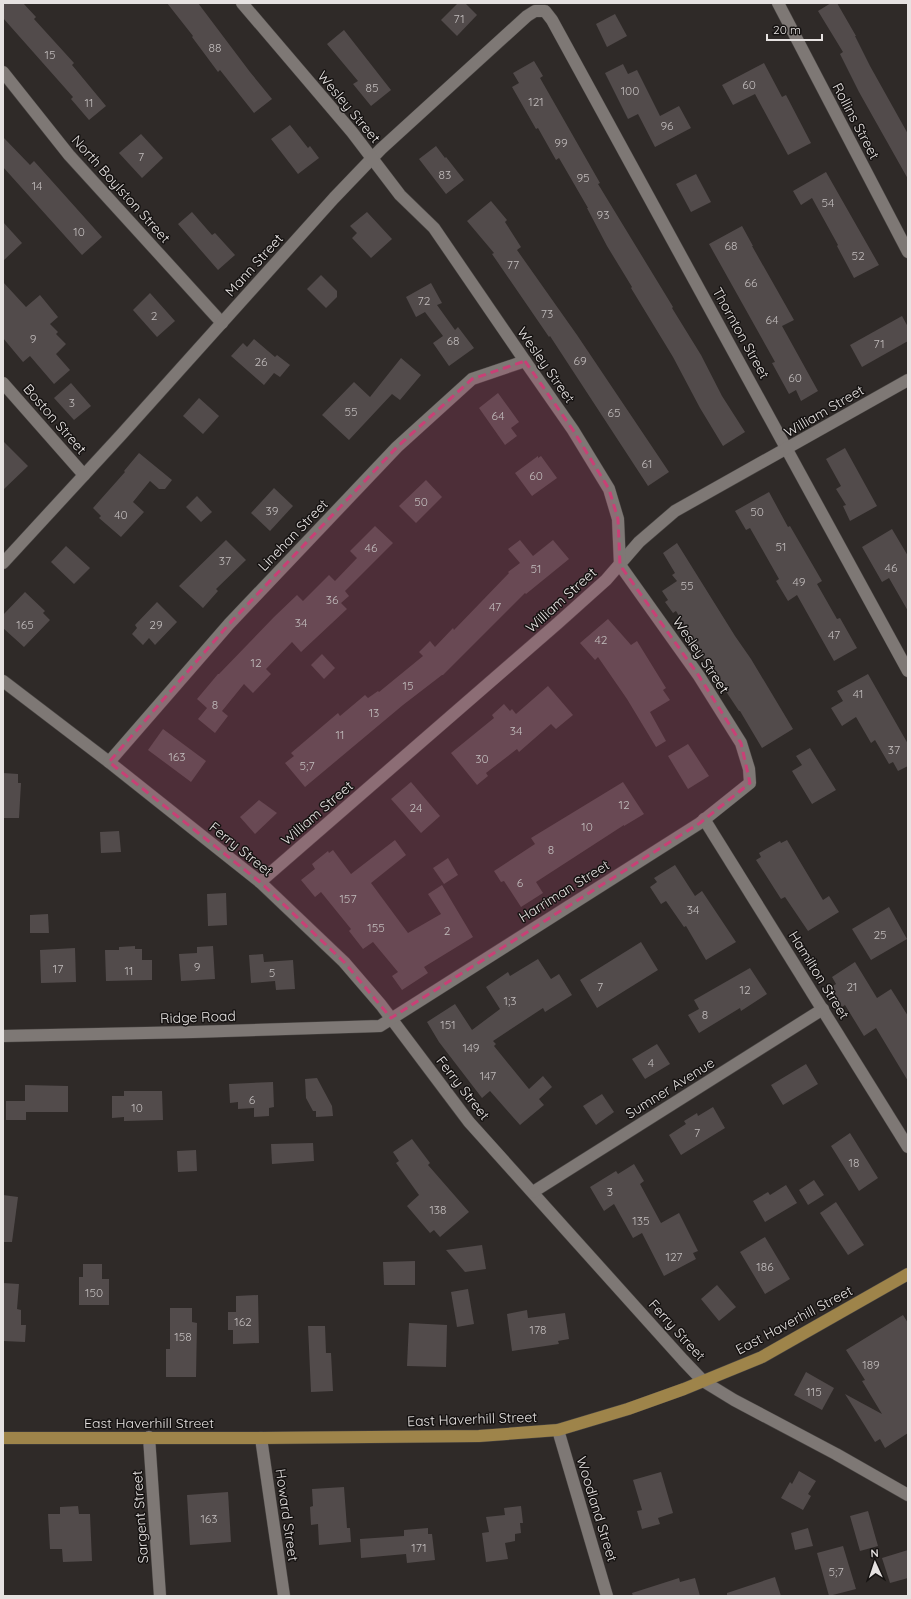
<svg xmlns="http://www.w3.org/2000/svg" width="911" height="1599" font-family="Quicksand,sans-serif">
	<rect width="100%" height="100%" fill="#2f2a28"/>
	<g fill="#524b4b">
		<polygon points="3,3 23,3 36,17 34,19 74,63 72,65 106,106 89,120 71,99 73,97 3,18"/>
		<polygon points="167,3 198,3 250,72 272,99 254,113 220,70 218,72 192,37 193,36"/>
		<polygon points="458,3 465,3 477,15 457,36 441,20"/>
		<polygon points="831,3 837,3 856,36 855,36 870,66 908,134 908,179 859,92 840,54 843,52 818,11"/>
		<polygon points="615,14 627,36 607,47 596,24"/>
		<polygon points="344,30 391,90 371,106 353,84 358,81 327,44"/>
		<polygon points="534,61 543,76 540,78 600,183 598,184 673,307 672,308 701,355 722,396 745,432 723,446 700,408 673,357 631,288 632,287 607,246 587,208 588,208 559,158 556,160 538,128 536,129 512,87 519,83 513,73"/>
		<polygon points="764,63 782,97 786,95 811,143 788,155 755,94 733,105 722,85"/>
		<polygon points="623,64 628,74 637,70 660,116 679,106 691,128 655,147 638,114 628,119 605,73"/>
		<polygon points="290,125 308,148 310,146 319,158 298,174 271,139"/>
		<polygon points="141,134 163,158 142,178 119,153"/>
		<polygon points="3,137 30,165 34,161 102,237 82,255 3,167"/>
		<polygon points="436,146 445,158 446,157 464,180 446,194 419,159"/>
		<polygon points="826,172 879,265 854,278 837,246 838,245 812,198 801,205 793,191"/>
		<polygon points="696,174 711,202 691,212 676,184"/>
		<polygon points="491,201 507,220 505,222 521,247 517,250 577,335 669,472 648,486 550,336 549,337 492,254 494,253 467,221"/>
		<polygon points="192,212 212,235 215,233 235,255 218,270 178,224"/>
		<polygon points="367,212 392,239 371,258 352,238 357,233 350,226"/>
		<polygon points="3,222 22,243 3,261"/>
		<polygon points="742,226 753,246 752,246 794,320 782,326 818,391 801,401 796,390 789,394 772,363 775,362 709,244"/>
		<polygon points="321,275 337,291 337,297 326,308 307,289"/>
		<polygon points="3,282 26,307 40,295 58,317 50,324 58,332 56,334 66,344 56,354 70,370 54,384 30,356 23,362 3,338"/>
		<polygon points="431,283 442,303 437,305 455,330 458,327 474,348 449,366 433,343 443,336 425,312 416,317 406,297"/>
		<polygon points="150,293 175,321 157,337 133,310"/>
		<polygon points="902,316 908,327 908,341 862,367 850,345"/>
		<polygon points="254,339 275,357 277,355 290,365 280,377 274,373 264,385 231,356 243,343 247,347"/>
		<polygon points="401,358 421,375 400,400 392,394 349,440 322,415 354,382 370,397"/>
		<polygon points="71,383 91,406 74,420 54,398"/>
		<polygon points="498,393 519,422 511,428 517,436 505,445 479,408"/>
		<polygon points="199,398 219,416 203,434 183,416"/>
		<polygon points="3,441 28,466 3,490"/>
		<polygon points="845,448 877,506 850,521 843,506 846,505 836,489 841,486 826,459"/>
		<polygon points="139,453 172,480 165,489 159,489 150,481 133,502 144,512 121,537 99,518 101,516 93,508 125,472 124,471"/>
		<polygon points="538,456 538,458 541,456 557,478 532,496 515,473"/>
		<polygon points="426,480 442,497 416,523 399,506"/>
		<polygon points="274,488 293,506 270,531 251,513"/>
		<polygon points="769,492 788,527 790,526 822,581 817,584 837,619 840,618 857,648 834,661 797,595 788,601 776,581 779,579 750,528 746,530 735,511"/>
		<polygon points="197,496 212,512 201,522 186,507"/>
		<polygon points="375,526 393,543 345,591 349,596 341,603 347,609 301,652 292,642 266,669 271,674 253,693 244,684 222,711 228,716 215,733 198,719 207,708 197,699 218,674 219,674 274,617 297,595 303,601 329,575 335,581 357,558 350,551"/>
		<polygon points="892,529 908,556 908,611 889,578 882,582 862,547"/>
		<polygon points="226,540 246,560 216,589 218,591 203,608 179,586"/>
		<polygon points="520,540 533,556 553,540 569,559 526,594 525,593 443,675 442,675 403,705 305,787 285,763 294,756 291,753 338,713 340,716 365,695 368,698 378,691 379,692 423,656 419,652 430,641 435,647 453,628 454,630 509,573 508,572 520,563 508,549"/>
		<polygon points="677,543 735,636 751,659 793,729 762,748 740,711 739,711 703,657 676,611 673,613 665,602 668,600 662,591 677,581 672,575 675,573 663,553"/>
		<polygon points="66,546 90,568 74,584 51,562"/>
		<polygon points="25,592 45,611 43,613 50,620 24,647 3,628 3,615"/>
		<polygon points="157,602 177,622 155,645 149,638 143,645 132,634 137,628 135,625"/>
		<polygon points="608,619 631,645 637,641 666,688 663,690 670,700 650,712 666,741 656,747 627,699 598,657 595,660 580,643"/>
		<polygon points="322,654 335,668 324,679 311,665"/>
		<polygon points="868,674 908,744 908,766 898,771 893,762 889,764 875,740 871,743 856,717 842,726 831,708 843,701 837,691"/>
		<polygon points="548,686 573,715 556,729 551,724 519,752 517,749 486,773 488,776 477,785 451,753 494,718 492,715 504,704 510,711 512,709 516,714"/>
		<polygon points="163,729 206,761 191,782 148,750"/>
		<polygon points="688,744 709,776 688,789 668,756"/>
		<polygon points="810,748 836,790 812,804 792,771 802,765 796,756"/>
		<polygon points="3,773 18,774 18,783 21,783 19,818 3,818"/>
		<polygon points="411,782 440,816 421,833 391,799"/>
		<polygon points="623,782 644,814 624,826 624,825 536,882 543,893 521,907 504,881 501,882 494,871 535,844 531,838"/>
		<polygon points="259,800 277,813 255,834 240,817"/>
		<polygon points="119,831 121,852 101,853 100,832"/>
		<polygon points="395,840 406,855 371,883 408,933 441,914 428,894 442,885 473,937 424,967 428,973 402,990 392,976 398,972 373,942 363,949 349,931 351,929 321,892 315,897 301,880 315,869 312,864 328,851 329,853 333,850 351,874"/>
		<polygon points="787,840 823,900 829,896 839,912 808,931 785,897 781,899 756,860 761,857 759,853 780,841 781,843"/>
		<polygon points="448,858 458,875 444,884 433,868"/>
		<polygon points="675,865 695,896 702,891 736,942 706,960 686,926 684,927 666,901 661,904 650,887 657,882 654,878"/>
		<polygon points="226,893 227,925 208,926 207,894"/>
		<polygon points="889,907 907,939 871,960 852,929"/>
		<polygon points="48,914 49,933 30,933 30,915"/>
		<polygon points="641,942 658,970 597,1008 580,980"/>
		<polygon points="135,946 135,949 142,949 142,960 152,960 152,980 106,981 105,950 119,950 119,947"/>
		<polygon points="213,946 215,979 181,981 179,954 197,953 197,947"/>
		<polygon points="75,948 76,982 41,983 40,950"/>
		<polygon points="263,954 264,962 293,960 295,989 276,990 275,981 251,983 249,955"/>
		<polygon points="538,959 551,979 559,974 572,995 545,1012 543,1008 493,1041 496,1044 494,1046 529,1089 543,1076 552,1087 539,1099 544,1105 520,1125 490,1091 482,1098 439,1042 427,1022 455,1004 472,1030 500,1009 486,987 508,972 510,976"/>
		<polygon points="855,962 877,998 891,989 908,1016 908,1081 876,1028 864,1036 845,1005 842,1007 830,988 836,984 832,977"/>
		<polygon points="750,968 767,994 741,1011 740,1008 699,1033 688,1015 699,1009 694,1000"/>
		<polygon points="657,1044 670,1064 645,1079 632,1059"/>
		<polygon points="806,1064 818,1084 783,1105 771,1085"/>
		<polygon points="317,1078 332,1106 333,1116 316,1117 316,1111 313,1111 306,1098 305,1079"/>
		<polygon points="273,1082 274,1107 269,1108 269,1116 254,1117 254,1108 238,1109 238,1102 230,1103 229,1084"/>
		<polygon points="25,1085 68,1086 68,1112 26,1112 26,1120 6,1120 6,1101 25,1101"/>
		<polygon points="124,1091 162,1091 163,1120 124,1121 124,1117 112,1118 112,1096 124,1096"/>
		<polygon points="602,1094 614,1112 596,1125 583,1106"/>
		<polygon points="713,1107 725,1128 681,1155 669,1135 686,1124 684,1121 697,1113 698,1116"/>
		<polygon points="850,1133 878,1178 859,1191 831,1146"/>
		<polygon points="412,1139 430,1163 428,1165 469,1212 440,1237 434,1230 430,1233 407,1206 419,1195 396,1163 399,1161 393,1152"/>
		<polygon points="313,1143 314,1161 272,1164 271,1144"/>
		<polygon points="196,1150 197,1171 178,1172 177,1151"/>
		<polygon points="634,1164 644,1181 640,1184 661,1223 679,1213 698,1251 693,1253 696,1259 664,1276 642,1233 633,1238 614,1204 604,1211 590,1187 616,1171 618,1174"/>
		<polygon points="814,1180 824,1195 808,1205 799,1190"/>
		<polygon points="786,1185 797,1203 765,1222 753,1201 768,1192 770,1195"/>
		<polygon points="3,1195 18,1197 12,1242 3,1242"/>
		<polygon points="836,1202 864,1245 848,1255 820,1213"/>
		<polygon points="765,1237 790,1279 765,1294 740,1252"/>
		<polygon points="482,1245 486,1269 465,1272 446,1250"/>
		<polygon points="415,1261 415,1285 384,1285 383,1262"/>
		<polygon points="83,1264 102,1264 102,1279 109,1279 109,1305 79,1305 79,1277 83,1277"/>
		<polygon points="3,1283 19,1284 17,1309 21,1310 21,1325 26,1325 25,1342 3,1341"/>
		<polygon points="717,1285 736,1307 719,1321 701,1299"/>
		<polygon points="468,1289 474,1324 457,1327 451,1292"/>
		<polygon points="258,1295 259,1343 233,1344 233,1330 228,1330 228,1312 236,1312 236,1296"/>
		<polygon points="170,1308 192,1308 192,1322 197,1323 196,1377 166,1377 166,1349 170,1349"/>
		<polygon points="527,1310 528,1318 565,1313 569,1339 558,1341 559,1344 512,1351 507,1314"/>
		<polygon points="903,1315 908,1323 908,1433 885,1448 880,1439 875,1442 845,1394 882,1414 862,1381 865,1380 846,1350"/>
		<polygon points="409,1323 447,1325 446,1367 407,1366"/>
		<polygon points="308,1326 325,1326 326,1353 331,1353 333,1391 311,1392"/>
		<polygon points="806,1372 834,1388 822,1410 794,1395"/>
		<polygon points="799,1471 816,1481 808,1494 811,1496 803,1510 781,1498 790,1482 792,1484"/>
		<polygon points="661,1472 673,1513 658,1518 660,1524 642,1529 637,1511 642,1510 633,1480"/>
		<polygon points="344,1487 347,1528 350,1528 351,1542 319,1545 318,1524 311,1525 310,1507 313,1506 312,1489"/>
		<polygon points="228,1492 231,1542 190,1545 187,1495"/>
		<polygon points="78,1506 79,1514 90,1514 92,1561 63,1562 62,1549 50,1549 48,1514 60,1514 60,1507"/>
		<polygon points="521,1506 523,1523 520,1523 521,1533 515,1534 515,1541 505,1543 508,1559 486,1562 482,1533 489,1532 486,1517 505,1515 504,1508"/>
		<polygon points="868,1511 878,1546 860,1551 850,1516"/>
		<polygon points="428,1528 428,1534 432,1534 435,1560 407,1563 406,1554 361,1558 360,1539 404,1536 404,1530"/>
		<polygon points="808,1528 813,1546 795,1550 791,1533"/>
		<polygon points="843,1546 856,1589 829,1596 817,1553"/>
		<polygon points="908,1550 908,1578 890,1583 882,1558"/>
		<polygon points="775,1577 781,1596 727,1596 727,1593"/>
		<polygon points="679,1578 680,1582 695,1578 700,1596 633,1596 632,1593"/>
	</g>
	<g fill="none" stroke-linecap="round" stroke-linejoin="round">
		<g stroke="#494543" stroke-width="13">
			<g id="minor">
				<polyline points="778,3 908,252"/>
				<polyline points="3,72 69,155 222,323"/>
				<polyline points="3,383 84,475"/>
				<polyline points="3,563 121,435 334,198 381,149 527,16 535,11 545,11 552,20 908,671"/>
				<polyline points="3,681 109,762 260,882 344,962 381,1005 469,1122 683,1360 703,1381 734,1400 836,1454 908,1495"/>
				<polyline points="109,762 229,624 397,447 472,379 525,361"/>
				<polyline points="704,819 908,1147"/>
				<polyline points="260,882 558,623 606,580 639,542 675,511 908,380"/>
				<polyline points="3,1036 193,1032 380,1026 700,823 750,783 749,769 741,743 699,676 620,565 618,519 609,489 573,430 525,361 434,228 400,195 352,132 242,3"/>
				<polyline points="533,1192 823,1009"/>
				<polyline points="558,1430 607,1596"/>
				<polyline points="149,1437 160,1596"/>
				<polyline points="261,1438 284,1596"/>
			</g>
		</g>
		<g stroke="#494543" stroke-width="13">
			<polyline id="major" points="3,1438 261,1438 479,1436 558,1430 628,1409 684,1389 762,1357 908,1274"/>
		</g>
		<use href="#minor" stroke="#7e7875" stroke-width="12"/>
		<use href="#major" stroke="#9e844a" stroke-width="12"/>
	</g>
	<path fill="#c94076" fill-opacity="0.2" stroke="#c94076" stroke-width="3" stroke-dasharray="8 5" stroke-linejoin="round" d="M525,361L573,430L609,489L618,519L620,565L699,676L741,743L750,783L700,823L391,1018L344,962L260,882L109,762L229,624L397,447L472,379Z"/>
	<g text-anchor="middle" dominant-baseline="central" stroke-width="3" stroke-linejoin="round" paint-order="stroke">
		<g font-size="12" fill="#c1bcbc">
			<text x="459" y="18">71</text>
			<text x="215" y="47">88</text>
			<text x="50" y="54">15</text>
			<text x="749" y="84">60</text>
			<text x="372" y="87">85</text>
			<text x="630" y="90">100</text>
			<text x="536" y="101">121</text>
			<text x="89" y="102">11</text>
			<text x="667" y="125">96</text>
			<text x="561" y="142">99</text>
			<text x="141" y="156">7</text>
			<text x="445" y="174">83</text>
			<text x="583" y="177">95</text>
			<text x="37" y="185">14</text>
			<text x="828" y="202">54</text>
			<text x="603" y="214">93</text>
			<text x="79" y="231">10</text>
			<text x="731" y="245">68</text>
			<text x="858" y="255">52</text>
			<text x="513" y="264">77</text>
			<text x="751" y="282">66</text>
			<text x="424" y="300">72</text>
			<text x="547" y="313">73</text>
			<text x="154" y="315">2</text>
			<text x="772" y="319">64</text>
			<text x="33" y="338">9</text>
			<text x="453" y="340">68</text>
			<text x="879" y="343">71</text>
			<text x="580" y="360">69</text>
			<text x="261" y="361">26</text>
			<text x="795" y="377">60</text>
			<text x="72" y="402">3</text>
			<text x="351" y="411">55</text>
			<text x="614" y="412">65</text>
			<text x="498" y="415">64</text>
			<text x="647" y="463">61</text>
			<text x="536" y="475">60</text>
			<text x="421" y="501">50</text>
			<text x="272" y="510">39</text>
			<text x="757" y="511">50</text>
			<text x="121" y="514">40</text>
			<text x="781" y="546">51</text>
			<text x="371" y="547">46</text>
			<text x="225" y="560">37</text>
			<text x="891" y="567">46</text>
			<text x="536" y="568">51</text>
			<text x="799" y="581">49</text>
			<text x="687" y="585">55</text>
			<text x="332" y="599">36</text>
			<text x="495" y="606">47</text>
			<text x="301" y="622">34</text>
			<text x="25" y="624">165</text>
			<text x="156" y="624">29</text>
			<text x="834" y="634">47</text>
			<text x="601" y="639">42</text>
			<text x="256" y="662">12</text>
			<text x="408" y="685">15</text>
			<text x="858" y="693">41</text>
			<text x="215" y="704">8</text>
			<text x="374" y="712">13</text>
			<text x="516" y="730">34</text>
			<text x="340" y="734">11</text>
			<text x="894" y="749">37</text>
			<text x="177" y="756">163</text>
			<text x="482" y="758">30</text>
			<text x="307" y="765">5;7</text>
			<text x="624" y="804">12</text>
			<text x="416" y="807">24</text>
			<text x="587" y="826">10</text>
			<text x="551" y="849">8</text>
			<text x="520" y="882">6</text>
			<text x="348" y="898">157</text>
			<text x="693" y="909">34</text>
			<text x="376" y="927">155</text>
			<text x="447" y="930">2</text>
			<text x="880" y="934">25</text>
			<text x="197" y="966">9</text>
			<text x="58" y="968">17</text>
			<text x="129" y="970">11</text>
			<text x="272" y="972">5</text>
			<text x="600" y="986">7</text>
			<text x="852" y="986">21</text>
			<text x="745" y="989">12</text>
			<text x="510" y="1000">1;3</text>
			<text x="705" y="1014">8</text>
			<text x="448" y="1024">151</text>
			<text x="471" y="1047">149</text>
			<text x="651" y="1062">4</text>
			<text x="488" y="1075">147</text>
			<text x="252" y="1099">6</text>
			<text x="137" y="1107">10</text>
			<text x="697" y="1132">7</text>
			<text x="854" y="1162">18</text>
			<text x="610" y="1191">3</text>
			<text x="438" y="1209">138</text>
			<text x="641" y="1220">135</text>
			<text x="674" y="1256">127</text>
			<text x="765" y="1266">186</text>
			<text x="94" y="1292">150</text>
			<text x="243" y="1321">162</text>
			<text x="538" y="1329">178</text>
			<text x="183" y="1336">158</text>
			<text x="871" y="1364">189</text>
			<text x="814" y="1391">115</text>
			<text x="209" y="1518">163</text>
			<text x="419" y="1547">171</text>
			<text x="836" y="1571">5;7</text>
		</g>
		<g font-size="14" fill="#e6e2e1" stroke="#161312">
			<text transform="translate(349 107) rotate(50)">Wesley Street</text>
			<text transform="translate(856 121) rotate(62)">Rollins Street</text>
			<text transform="translate(121 189) rotate(48)">North Boylston Street</text>
			<text transform="translate(254 265) rotate(-48)">Mann Street</text>
			<text transform="translate(741 333) rotate(61)">Thornton Street</text>
			<text transform="translate(546 365) rotate(55)">Wesley Street</text>
			<text transform="translate(824 411) rotate(-30)">William Street</text>
			<text transform="translate(55 419) rotate(49)">Boston Street</text>
			<text transform="translate(293 535) rotate(-46)">Linehan Street</text>
			<text transform="translate(561 600) rotate(-42)">William Street</text>
			<text transform="translate(701 655) rotate(56)">Wesley Street</text>
			<text transform="translate(317 813) rotate(-41)">William Street</text>
			<text transform="translate(241 849) rotate(39)">Ferry Street</text>
			<text transform="translate(564 891) rotate(-32)">Harriman Street</text>
			<text transform="translate(819 975) rotate(58)">Hamilton Street</text>
			<text transform="translate(198 1017) rotate(-2)">Ridge Road</text>
			<text transform="translate(463 1088) rotate(52)">Ferry Street</text>
			<text transform="translate(670 1088) rotate(-32)">Sumner Avenue</text>
			<text transform="translate(794 1320) rotate(-28)">East Haverhill Street</text>
			<text transform="translate(677 1330) rotate(48)">Ferry Street</text>
			<text transform="translate(472 1419) rotate(-2)">East Haverhill Street</text>
			<text x="149" y="1423">East Haverhill Street</text>
			<text transform="translate(597 1509) rotate(73)">Woodland Street</text>
			<text transform="translate(287 1515) rotate(82)">Howard Street</text>
			<text transform="translate(140 1517) rotate(-94)">Sargent Street</text>
		</g>
	</g>
	<rect width="911" height="1599" fill="none" stroke="#e6e2e1" stroke-width="8"/>
	<g transform="translate(875 1563) rotate(357)" stroke="#161312" stroke-width="3" paint-order="stroke">
	<path d="M0-3L7 15L0 10L-7 15Z" fill="#e6e2e1"/>
	<text y="-6" font-size="11" font-weight="bold" text-anchor="middle" fill="#e6e2e1">N</text>
	</g>
	<path d="M767 34v6h55v-6" fill="none" stroke="#e6e2e1" stroke-width="2"/>
	<text x="773" y="34" font-size="12" fill="#e6e2e1" stroke="#161312" stroke-width="3" paint-order="stroke">20 m</text>
</svg>
